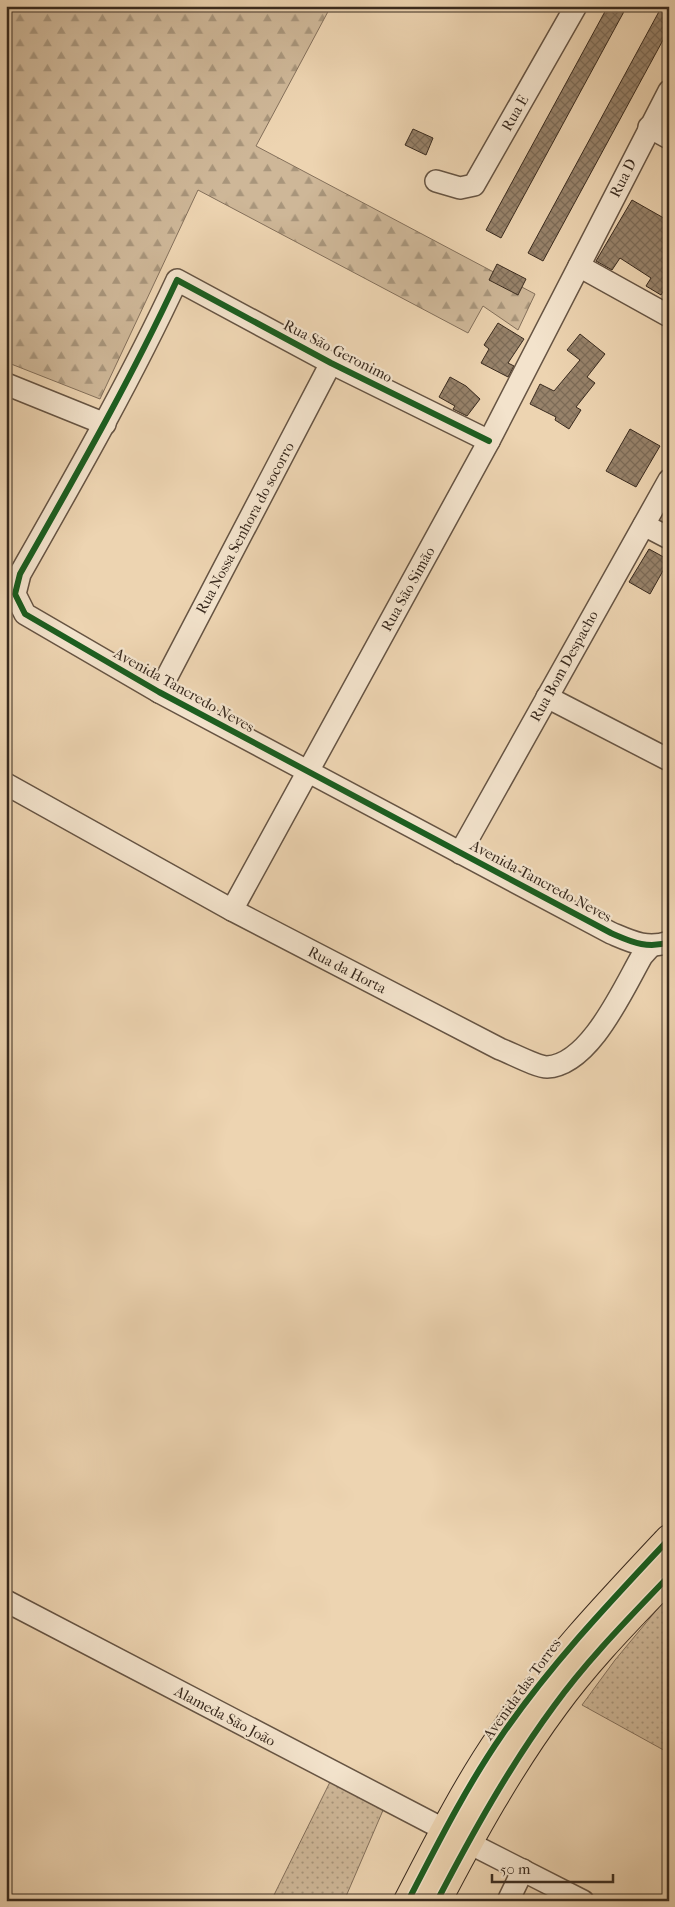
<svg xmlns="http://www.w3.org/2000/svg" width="675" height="1907" font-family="'IM FELL French Canon',serif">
	<defs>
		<pattern id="grass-dots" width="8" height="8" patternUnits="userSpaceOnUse" patternTransform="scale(1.25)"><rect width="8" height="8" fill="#ceb798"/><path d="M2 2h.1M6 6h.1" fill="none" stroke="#a8957b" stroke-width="1.8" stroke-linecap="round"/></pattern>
		<pattern id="forest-firs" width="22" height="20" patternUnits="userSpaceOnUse" patternTransform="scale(1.25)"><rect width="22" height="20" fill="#ceb798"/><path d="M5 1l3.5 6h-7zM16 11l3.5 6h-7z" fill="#a8957b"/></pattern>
		<pattern id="building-cross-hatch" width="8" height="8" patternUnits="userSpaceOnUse" patternTransform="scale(1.25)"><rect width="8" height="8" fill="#97826a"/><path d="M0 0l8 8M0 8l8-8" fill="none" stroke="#7c6b57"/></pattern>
	</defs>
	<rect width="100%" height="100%" fill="#edd4b1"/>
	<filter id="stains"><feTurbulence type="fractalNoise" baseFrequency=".004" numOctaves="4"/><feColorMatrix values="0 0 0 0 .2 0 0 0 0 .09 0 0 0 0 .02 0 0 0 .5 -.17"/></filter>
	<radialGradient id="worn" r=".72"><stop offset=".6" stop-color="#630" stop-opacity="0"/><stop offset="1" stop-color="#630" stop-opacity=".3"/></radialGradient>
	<g fill="url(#grass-dots)" stroke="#84705b">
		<polygon points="665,1600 669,1603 669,1753 582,1705 615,1660"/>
		<polygon points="330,1782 384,1808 344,1901 271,1901"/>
	</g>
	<polygon fill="url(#forest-firs)" stroke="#84705b" points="6,6 331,6 256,146 535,294 518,330 483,306 468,333 198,190 100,399 6,362"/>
	<g fill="url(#building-cross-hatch)" stroke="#392a1e">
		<polygon points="608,6 627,6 501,238 486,230"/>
		<polygon points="662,6 669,6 669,29 543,261 528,253"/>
		<polygon points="413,129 433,138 426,155 405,145"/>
		<polygon points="632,200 669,221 669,282 661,295 646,286 651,278 620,258 612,270 596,261"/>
		<polygon points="497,264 526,279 518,295 489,280"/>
		<polygon points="498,323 524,339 508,363 514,366 508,377 481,363 489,349 484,345"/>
		<polygon points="580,334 605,354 587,377 595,383 576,407 581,410 569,429 555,420 556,417 530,404 540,384 554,391 580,360 567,350"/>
		<polygon points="450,377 466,386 480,399 467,416 453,409 455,406 439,397"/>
		<polygon points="630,429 660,446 636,487 606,471"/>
		<polygon points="649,549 669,560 650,594 629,582"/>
	</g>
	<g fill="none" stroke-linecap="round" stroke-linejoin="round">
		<g stroke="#665443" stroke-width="24">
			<g id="minor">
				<polyline points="649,127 669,138"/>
				<polyline points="436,181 460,188 474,185 576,6"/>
				<polyline points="579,266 669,316"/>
				<polyline points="6,384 105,424"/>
				<path d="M489,441L331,363L177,280C130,381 75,477 20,574L15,594L25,614L159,692L611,933C630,941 647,950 669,942"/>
				<polyline points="644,525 669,538"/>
				<polyline points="159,692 331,363"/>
				<polyline points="547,697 669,760"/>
				<path d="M6,784L232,910L500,1049C511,1053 537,1067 547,1067C590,1065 623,989 642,956L651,946"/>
				<polyline points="460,853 669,480"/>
				<polyline points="232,910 489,441 669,91"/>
				<polyline points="6,1601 445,1830"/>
				<polyline points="467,1842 583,1901"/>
				<polyline points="508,1901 523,1870"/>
			</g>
		</g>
		<g stroke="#392a1e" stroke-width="30">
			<g id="major">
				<path d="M408,1901C437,1845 466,1787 502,1735C552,1663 609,1603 669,1539"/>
				<path d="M437,1901C472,1834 509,1767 554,1706C588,1659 629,1618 669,1576"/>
			</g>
		</g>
		<use href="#minor" stroke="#f3e3cc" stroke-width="21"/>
		<use href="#major" stroke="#edd4b1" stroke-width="28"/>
		<g stroke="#f3e3cc" stroke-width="9">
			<g id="cycleway">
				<path d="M489,441L331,363L177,280C130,381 75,477 20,574L15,594L25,614L159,692L611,933C630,941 647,950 669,942"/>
				<path d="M408,1901C437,1845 466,1787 502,1735C552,1663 609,1603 669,1539"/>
				<path d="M437,1901C472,1834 509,1767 554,1706C588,1659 629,1618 669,1576"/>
			</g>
		</g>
		<use href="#cycleway" stroke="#1b5e20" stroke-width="6"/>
	</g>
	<g text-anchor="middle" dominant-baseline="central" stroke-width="4.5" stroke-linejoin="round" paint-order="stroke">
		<g font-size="15" fill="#392a1e" stroke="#f3e3cc">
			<text transform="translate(515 113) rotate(-60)">Rua E</text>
			<text transform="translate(623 178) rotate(-63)">Rua D</text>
			<text transform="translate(338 351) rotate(27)">Rua São Geronimo</text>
			<text transform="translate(245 528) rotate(-62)">Rua Nossa Senhora do socorro</text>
			<text transform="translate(408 589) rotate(-61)">Rua São Simão</text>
			<text transform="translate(564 666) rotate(-61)">Rua Bom Despacho</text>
			<text transform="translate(184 690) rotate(29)">Avenida Tancredo Neves</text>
			<text transform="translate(541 881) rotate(28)">Avenida Tancredo Neves</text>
			<text transform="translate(347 970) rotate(27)">Rua da Horta</text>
			<text transform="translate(522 1689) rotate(-54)">Avenida das Torres</text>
			<text transform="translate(225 1716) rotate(28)">Alameda São João</text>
		</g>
	</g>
	<rect width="675" height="1907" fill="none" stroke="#edd4b1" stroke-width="25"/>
	<rect x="8" y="8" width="660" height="1892" fill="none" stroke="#392a1e" stroke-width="2.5"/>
	<rect x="12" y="12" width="650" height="1882" fill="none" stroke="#392a1e"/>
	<path d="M492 1874v8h121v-8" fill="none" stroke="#392a1e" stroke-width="2.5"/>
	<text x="500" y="1874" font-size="15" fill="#392a1e" stroke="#f3e3cc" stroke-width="4" paint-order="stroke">50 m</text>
	<rect width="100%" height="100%" filter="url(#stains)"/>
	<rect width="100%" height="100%" fill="url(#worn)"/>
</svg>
